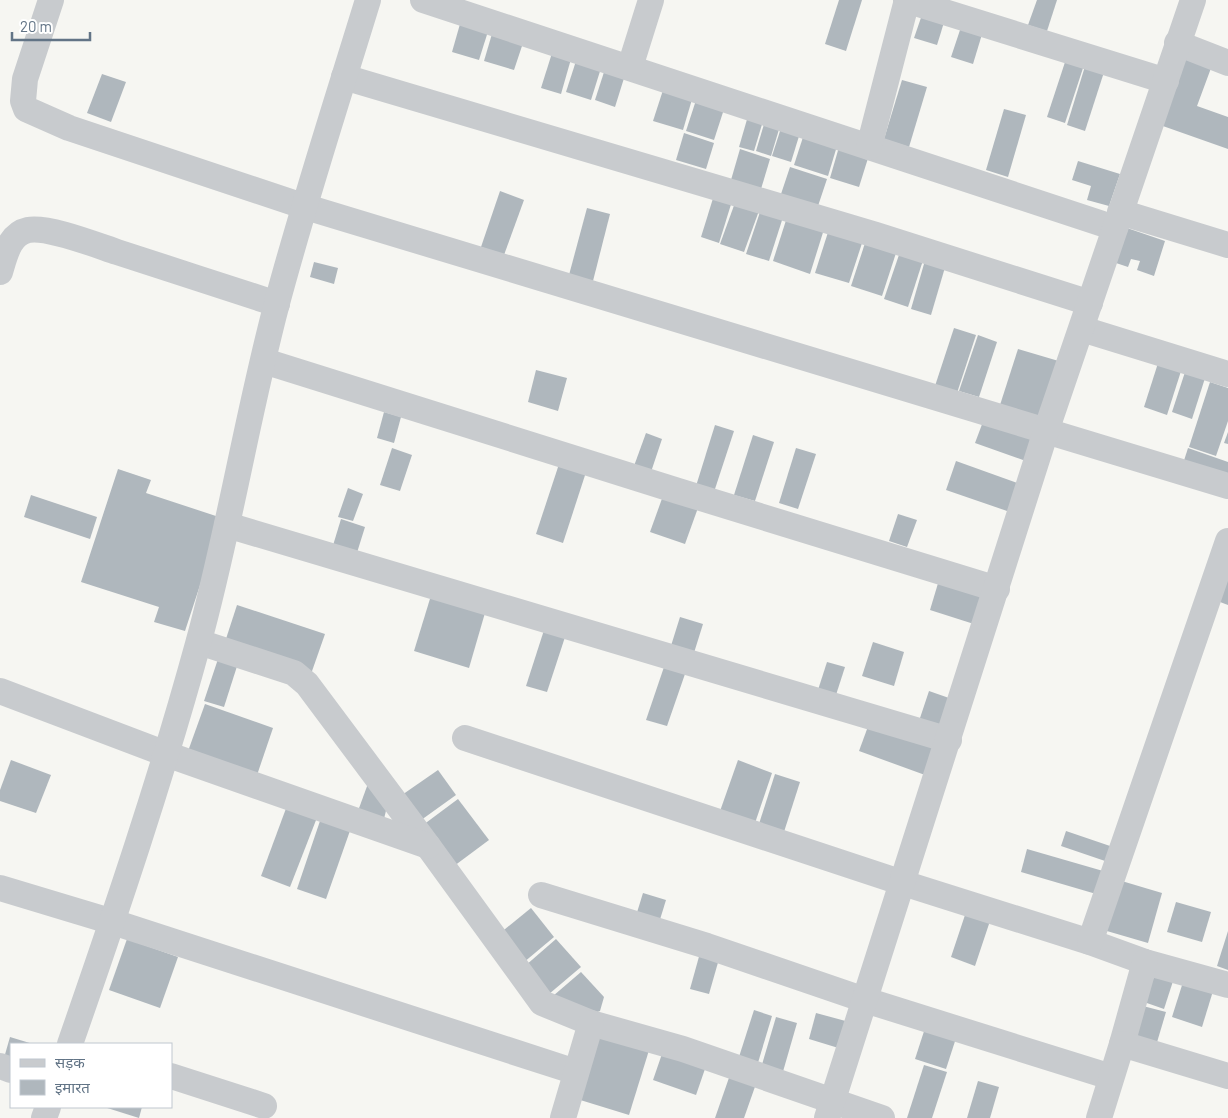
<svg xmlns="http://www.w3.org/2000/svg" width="1228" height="1118" font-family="Barlow,'Noto Sans Devanagari',sans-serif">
	<rect width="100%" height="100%" fill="#f6f6f2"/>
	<g fill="#afb7bd">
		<polygon points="839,0 862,0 846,51 825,44"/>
		<polygon points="1037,0 1057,0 1047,31 1028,25"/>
		<polygon points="924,9 946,16 937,45 914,38"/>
		<polygon points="462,17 490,25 479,60 452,52"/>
		<polygon points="962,24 983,31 973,64 951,57"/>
		<polygon points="494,27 525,37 514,70 484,61"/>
		<polygon points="1187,50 1214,60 1197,106 1228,117 1228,149 1160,125"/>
		<polygon points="552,53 571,59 561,94 541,88"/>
		<polygon points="1067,56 1085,62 1065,123 1047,117"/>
		<polygon points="576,61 601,68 591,100 566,92"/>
		<polygon points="1086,63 1105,69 1085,131 1067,125"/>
		<polygon points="605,69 625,75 615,107 595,100"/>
		<polygon points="102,74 126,82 111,122 87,113"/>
		<polygon points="902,80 927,87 909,147 884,139"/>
		<polygon points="664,87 693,96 683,130 653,121"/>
		<polygon points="697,97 725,106 714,140 686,131"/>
		<polygon points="1004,109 1026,115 1008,177 986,170"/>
		<polygon points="748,116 763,121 754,151 739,147"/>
		<polygon points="765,121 780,126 771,156 756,151"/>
		<polygon points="781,128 800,133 791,162 772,156"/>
		<polygon points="684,133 714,143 706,169 676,160"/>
		<polygon points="804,134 837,146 828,176 794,165"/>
		<polygon points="839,147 869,155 859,187 830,178"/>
		<polygon points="740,149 770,159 761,189 731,180"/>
		<polygon points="1078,161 1120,174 1109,206 1087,200 1091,186 1072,180"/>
		<polygon points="790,167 827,179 817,209 780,197"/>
		<polygon points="500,191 524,200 504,255 481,247"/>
		<polygon points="715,192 733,198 719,243 701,237"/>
		<polygon points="736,200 760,208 744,252 720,244"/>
		<polygon points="762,206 784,214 769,261 746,254"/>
		<polygon points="587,208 610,214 593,281 569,275"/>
		<polygon points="788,214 825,226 810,274 773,261"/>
		<polygon points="830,226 864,237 849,283 815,273"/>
		<polygon points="1127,228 1165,241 1154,276 1137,270 1140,261 1131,259 1128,267 1116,263"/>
		<polygon points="866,240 897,250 882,296 851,286"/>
		<polygon points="902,246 925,254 908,307 884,299"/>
		<polygon points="926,257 946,264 931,315 911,309"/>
		<polygon points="314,262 338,268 334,284 310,277"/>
		<polygon points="954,328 976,335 957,393 935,386"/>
		<polygon points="978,335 997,342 979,397 959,391"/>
		<polygon points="1018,349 1062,362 1044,419 1000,405"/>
		<polygon points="1159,360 1182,368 1167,415 1144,407"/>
		<polygon points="1186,369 1206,375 1192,419 1172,412"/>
		<polygon points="536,370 567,378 558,411 528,402"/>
		<polygon points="1210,382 1228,388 1228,421 1216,456 1189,447"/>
		<polygon points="384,412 401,417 394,443 377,438"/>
		<polygon points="984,419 1034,436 1026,461 975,443"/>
		<polygon points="715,425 734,431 714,492 696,486"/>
		<polygon points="1228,432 1228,444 1224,443"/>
		<polygon points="646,433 662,439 651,472 634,466"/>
		<polygon points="753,435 774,442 755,501 734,495"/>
		<polygon points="392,448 412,455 400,491 380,485"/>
		<polygon points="796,448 816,454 798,509 779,503"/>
		<polygon points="1188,448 1228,462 1228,485 1181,470"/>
		<polygon points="561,458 588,466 563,543 536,534"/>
		<polygon points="956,461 1020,484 1010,512 946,490"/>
		<polygon points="118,469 151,480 146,493 222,518 185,631 154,622 159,607 81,582"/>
		<polygon points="348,488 363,494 353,521 338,517"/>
		<polygon points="664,493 699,505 685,544 650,532"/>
		<polygon points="31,495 97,517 90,539 24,517"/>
		<polygon points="898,514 917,520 907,547 889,541"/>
		<polygon points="341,519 365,527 355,559 331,552"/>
		<polygon points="1228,578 1228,605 1220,602"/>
		<polygon points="939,580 986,595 977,625 930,610"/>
		<polygon points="433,589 487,606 469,668 414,651"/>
		<polygon points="237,605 325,634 311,674 224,645"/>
		<polygon points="680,617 703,624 693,656 670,649"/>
		<polygon points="545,627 566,634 547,692 526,686"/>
		<polygon points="873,642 904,652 894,686 862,676"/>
		<polygon points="220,653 239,660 224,707 204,701"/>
		<polygon points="827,662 845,667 835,698 817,693"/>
		<polygon points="664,667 685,674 667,726 646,720"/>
		<polygon points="929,691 949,698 938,731 918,724"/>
		<polygon points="205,704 273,728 256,778 187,754"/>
		<polygon points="870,721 936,745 925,775 859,751"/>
		<polygon points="11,760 51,775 36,813 0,801 0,790"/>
		<polygon points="738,760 772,773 754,826 719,814"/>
		<polygon points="438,770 456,795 417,823 399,797"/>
		<polygon points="775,774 800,782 783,835 758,827"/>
		<polygon points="370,778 389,798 384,819 358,811"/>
		<polygon points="458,799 489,840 450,869 419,828"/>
		<polygon points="288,803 318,815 290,887 261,876"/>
		<polygon points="322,815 352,825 326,899 297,889"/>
		<polygon points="1066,831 1113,847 1108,862 1061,846"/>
		<polygon points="1027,849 1110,873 1103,896 1021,872"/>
		<polygon points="1115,879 1162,893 1148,943 1100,929"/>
		<polygon points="643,893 666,900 658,926 635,919"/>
		<polygon points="1176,902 1211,912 1202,942 1167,932"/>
		<polygon points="968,906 992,915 975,966 951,957"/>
		<polygon points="531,908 554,937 523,963 499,934"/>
		<polygon points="1228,931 1228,970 1217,966"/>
		<polygon points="127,939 178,957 160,1008 109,990"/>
		<polygon points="556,939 581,967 549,994 525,966"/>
		<polygon points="700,953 719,959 709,994 690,989"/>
		<polygon points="581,972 604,997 600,1011 592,1014 553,996"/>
		<polygon points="1156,972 1174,978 1164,1009 1144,1002"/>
		<polygon points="1183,982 1213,991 1202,1027 1172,1017"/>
		<polygon points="1143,1006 1166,1012 1155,1049 1133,1043"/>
		<polygon points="754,1010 772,1016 757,1066 738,1060"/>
		<polygon points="816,1013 853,1023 845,1050 809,1039"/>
		<polygon points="776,1017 797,1023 782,1075 761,1068"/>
		<polygon points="927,1022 958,1032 946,1069 915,1059"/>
		<polygon points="598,1031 650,1047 629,1115 577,1099"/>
		<polygon points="10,1037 33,1044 11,1044 11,1060 4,1058"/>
		<polygon points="663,1051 706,1066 696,1095 653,1080"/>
		<polygon points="924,1065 947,1072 932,1118 907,1118"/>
		<polygon points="731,1072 757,1081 744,1118 715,1118"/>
		<polygon points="978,1081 999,1087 990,1118 967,1118"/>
		<polygon points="104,1107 142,1107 139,1118"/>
	</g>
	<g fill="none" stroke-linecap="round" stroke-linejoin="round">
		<g stroke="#c8cbce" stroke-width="26">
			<polyline points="51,0 25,79 23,101 26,109 69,128 306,207 1228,486"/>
			<polyline points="423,0 1115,228"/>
			<polyline points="906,0 1166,81"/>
			<polyline points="1177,43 1228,63"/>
			<polyline points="630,67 651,0"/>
			<polyline points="344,77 876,235 1090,303"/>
			<polyline points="869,147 907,0"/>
			<polyline points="1120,212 1228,245"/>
			<path d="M0,272C5,256 9,234 28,230C48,226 96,245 117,252C170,269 224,287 277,304"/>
			<polyline points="1082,329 1228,374"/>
			<polyline points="264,361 678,491 997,589"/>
			<polyline points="227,525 949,740"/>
			<polyline points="199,642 294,673 307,684 428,846 542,1003 591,1023 683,1049 882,1118"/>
			<polyline points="0,691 166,754 428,846"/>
			<polyline points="465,738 903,883 1090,942 1145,962 1228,985"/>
			<polyline points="0,888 113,922 576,1072"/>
			<polyline points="541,895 707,946 865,1000 1111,1077"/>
			<polyline points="1090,942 1228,541"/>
			<path d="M70,1044C116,912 161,779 198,644C229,532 247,416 277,303C304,202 337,101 368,0"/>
			<polyline points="1122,1044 1145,962"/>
			<polyline points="0,1066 11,1070"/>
			<polyline points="171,1076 264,1106"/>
			<polyline points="44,1118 48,1107"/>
			<polyline points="563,1118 591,1023"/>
			<polyline points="827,1118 1046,431 1193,0"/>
			<polyline points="1099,1118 1122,1044 1228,1076"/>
		</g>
	</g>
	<rect x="10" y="1043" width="162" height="65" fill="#ffffff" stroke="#c0c7cf"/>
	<rect x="20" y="1059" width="25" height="8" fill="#c8cbce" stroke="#c0c7cf"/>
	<text x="55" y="1068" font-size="15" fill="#627486">सड़क</text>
	<rect x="20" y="1080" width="25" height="15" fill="#afb7bd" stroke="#c0c7cf"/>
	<text x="55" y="1093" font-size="15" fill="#627486">इमारत</text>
	<path d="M12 32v8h78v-8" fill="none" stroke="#627486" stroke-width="2.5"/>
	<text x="20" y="32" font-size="15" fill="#627486" stroke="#ffffff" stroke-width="4" paint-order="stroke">20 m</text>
</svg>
